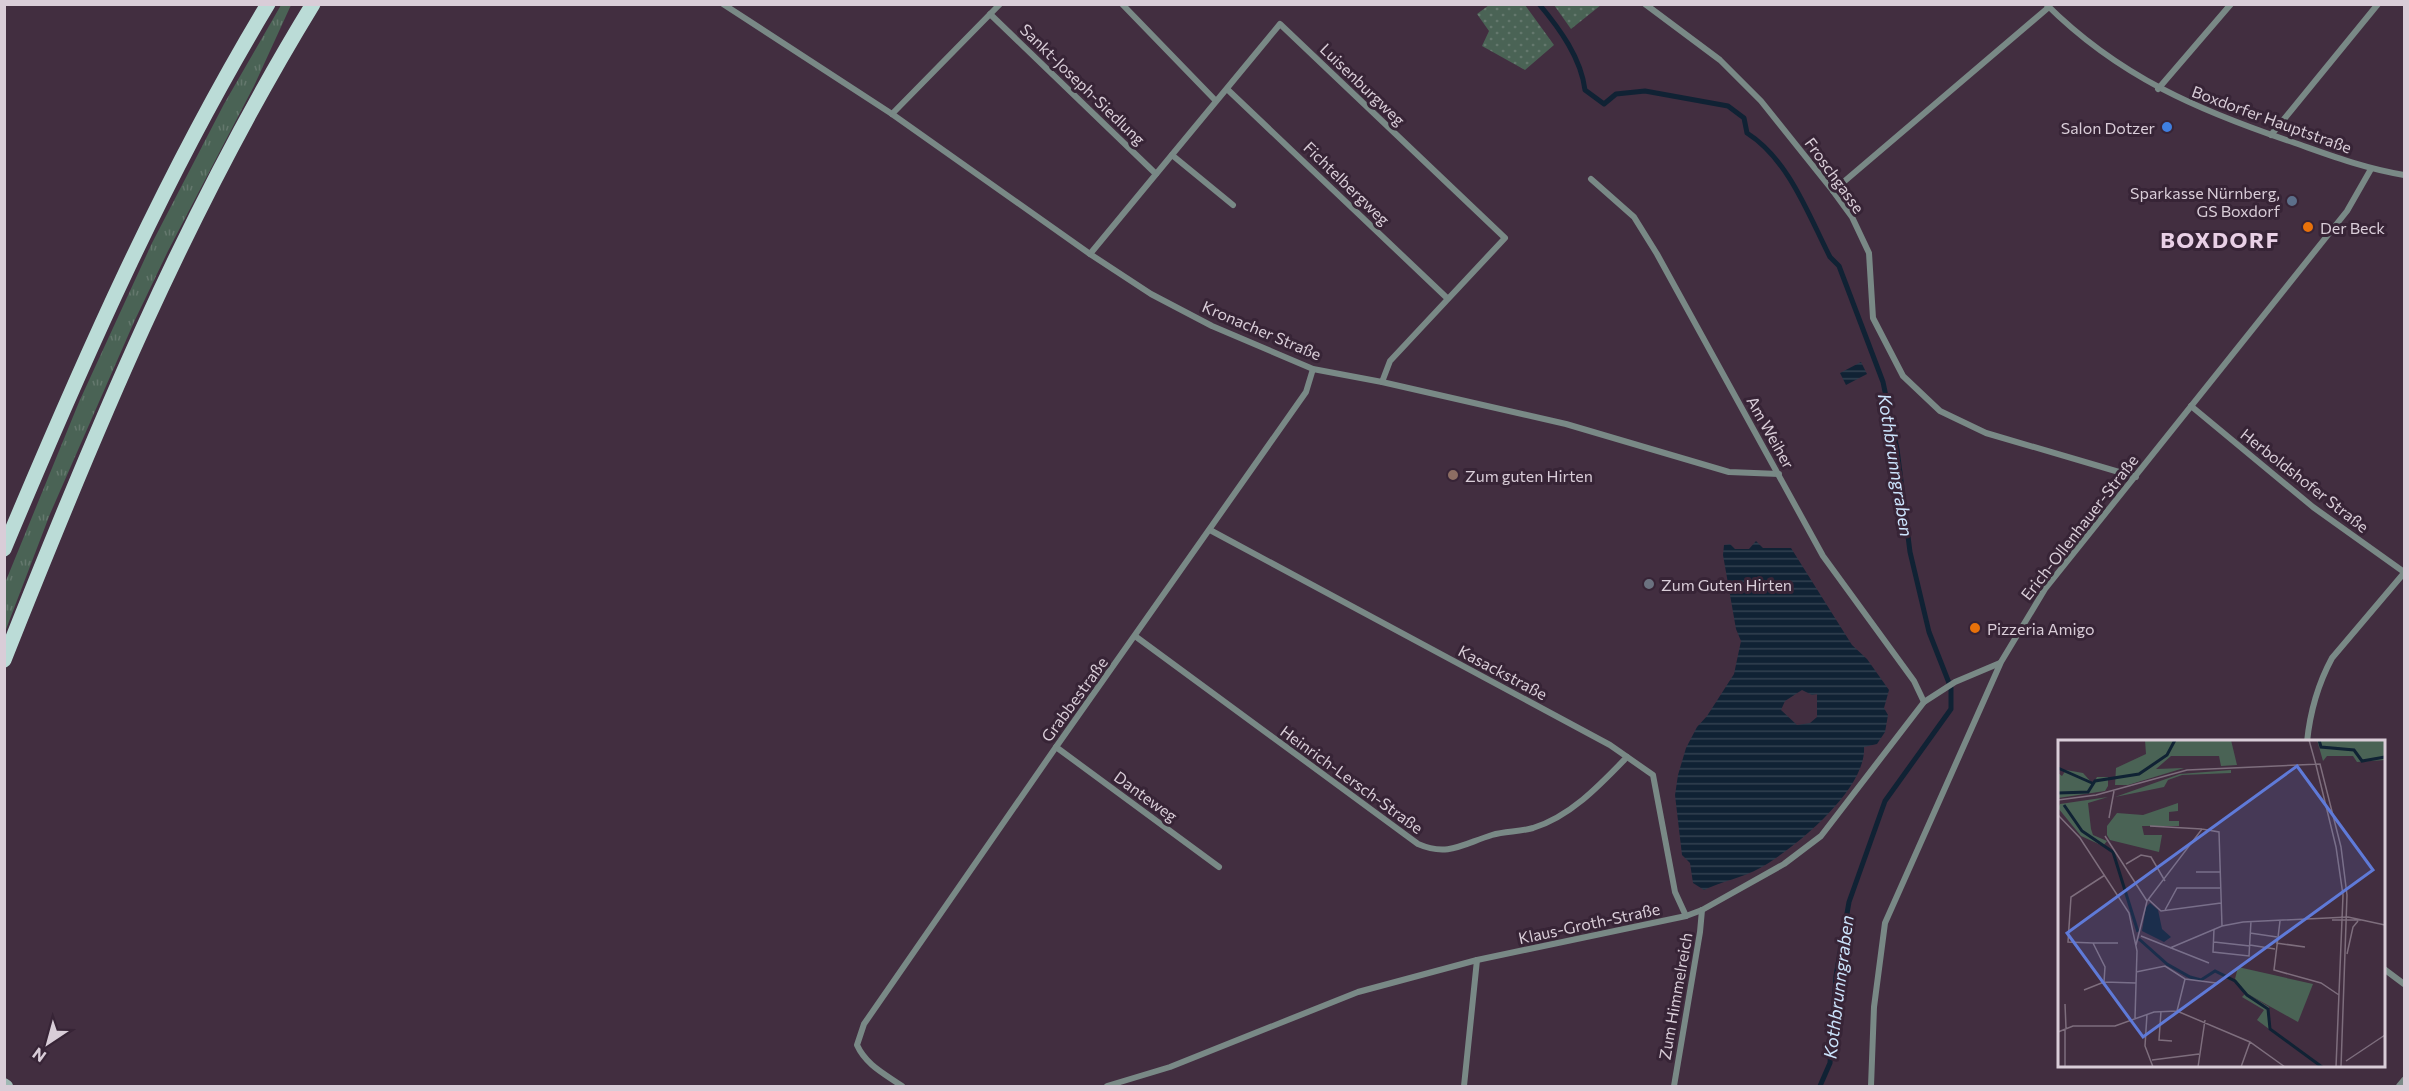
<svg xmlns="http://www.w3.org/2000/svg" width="2409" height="1091" font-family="Commissioner,sans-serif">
	<defs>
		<pattern id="grass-tufts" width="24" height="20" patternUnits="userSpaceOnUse" patternTransform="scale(1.5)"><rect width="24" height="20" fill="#4a6355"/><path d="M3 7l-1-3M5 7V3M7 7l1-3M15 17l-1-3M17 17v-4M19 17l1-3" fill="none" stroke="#64786d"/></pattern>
		<pattern id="park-dots" width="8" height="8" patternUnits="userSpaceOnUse" patternTransform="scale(1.5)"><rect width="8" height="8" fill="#4a6355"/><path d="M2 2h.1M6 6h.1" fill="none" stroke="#64786d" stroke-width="1.8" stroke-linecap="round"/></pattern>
		<pattern id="water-rules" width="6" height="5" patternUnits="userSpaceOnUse" patternTransform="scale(1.5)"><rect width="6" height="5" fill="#102234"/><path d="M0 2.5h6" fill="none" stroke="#324151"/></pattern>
	</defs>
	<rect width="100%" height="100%" fill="#422e40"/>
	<polygon fill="url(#grass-tufts)" points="281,5 291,5 254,86 168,251 134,322 50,514 5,632 5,583 79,402 152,243 224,104"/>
	<g fill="url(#park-dots)">
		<polygon points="1489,5 1525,5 1554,45 1525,70 1482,46 1489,31 1477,14"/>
		<polygon points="1554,5 1601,5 1571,29"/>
	</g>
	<g fill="url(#water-rules)" fill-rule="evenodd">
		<polygon points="1861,362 1867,374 1846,385 1840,373"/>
		<path d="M1756,541L1763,548H1791L1852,645L1867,659L1889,690L1884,708L1888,715L1885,732L1877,744L1864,747C1867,789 1794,849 1760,868C1742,878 1722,881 1704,890L1693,883L1690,863L1682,855L1675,795L1678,775L1686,748L1697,727L1707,716L1734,674L1741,641L1736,629L1723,555L1724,545L1730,544L1735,549H1749ZM1802,690L1812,695L1817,694V717L1810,723L1797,725L1781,710L1785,701Z"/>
	</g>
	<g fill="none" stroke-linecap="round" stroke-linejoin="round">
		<path stroke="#102234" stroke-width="5" d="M1539,4C1560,29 1581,58 1585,90L1604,104L1616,94L1645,91L1728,106L1744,118L1747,133C1789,160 1808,214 1830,257L1839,266L1883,382L1897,449L1910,552L1929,632L1951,688V709L1885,801L1849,902L1836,976L1830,1063L1820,1086"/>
		<g stroke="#798986" stroke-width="6">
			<polyline points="723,4 892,114 1090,254 1151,294 1212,326 1313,369 1382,382 1566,424 1729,472 1779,474"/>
			<polyline points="1122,4 1216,101"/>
			<polyline points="1645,4 1720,60 1761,101 1833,191 1852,217 1869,253 1873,318 1903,376 1940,411 1986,433 2136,477"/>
			<path d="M2046,4C2119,77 2200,111 2295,143C2332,156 2366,169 2404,175"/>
			<polyline points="990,14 1156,174"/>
			<polyline points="1227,89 1447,298"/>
			<polyline points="2158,89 2231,4"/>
			<polyline points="892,114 1000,4"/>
			<polyline points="2271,135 2378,4"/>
			<polyline points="1172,155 1233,205"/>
			<polyline points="1591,179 1634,217 1657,254 1823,556 1914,681 1924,702"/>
			<polyline points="1833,191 2049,7"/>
			<polyline points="1090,254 1280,24 1505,238 1390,361 1382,382"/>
			<polyline points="2191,406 2313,507 2404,572"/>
			<polyline points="1210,530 1610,745 1653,775 1675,892 1686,916"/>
			<path d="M1135,636L1418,844C1448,857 1463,844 1492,835C1505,831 1519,832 1533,828C1571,816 1600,785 1627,757"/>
			<path d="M2307,742C2310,712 2318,684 2332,658L2404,573"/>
			<polyline points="1056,747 1219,867"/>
			<polyline points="2384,969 2404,984"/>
			<path d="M902,1086C885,1074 866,1065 857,1045L864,1024L1056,747L1306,392L1313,369"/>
			<polyline points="1107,1086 1170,1067 1358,992 1477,960 1686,916 1702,910 1784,864 1821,836 1924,702 1955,682 2000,663"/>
			<polyline points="1464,1086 1477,960"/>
			<polyline points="1674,1086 1700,932 1702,910"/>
			<polyline points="1871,1086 1874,1007 1885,923 2001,662 2045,589 2347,211 2371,169"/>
			<polyline points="2399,1086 2404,1080"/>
		</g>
		<polyline stroke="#9fb8b4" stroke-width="12" points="4,1084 7,1086"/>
		<g stroke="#bbdcd7" stroke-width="15">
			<path d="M4,549C82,363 163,178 268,4"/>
			<path d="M4,660C94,433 185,213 313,4"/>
		</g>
	</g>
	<circle fill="#3f7fe0" stroke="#372436" stroke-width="2" cx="2167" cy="127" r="6"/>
	<circle fill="#5c6f8a" stroke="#372436" stroke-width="2" cx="2292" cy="201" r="6"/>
	<g fill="#e8710a" stroke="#372436" stroke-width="2">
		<circle cx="2308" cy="227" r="6"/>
		<circle cx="1975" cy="628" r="6"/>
	</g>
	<circle fill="#8d6e63" stroke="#372436" stroke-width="2" cx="1453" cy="475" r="6"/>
	<circle fill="#6b7280" stroke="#372436" stroke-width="2" cx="1649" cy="584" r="6"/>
	<g text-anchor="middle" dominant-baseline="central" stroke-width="6" stroke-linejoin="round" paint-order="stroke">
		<g font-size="16" fill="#d9cdd8" stroke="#372436">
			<text transform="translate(1083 84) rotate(44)">Sankt-Joseph-Siedlung</text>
			<text transform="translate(1363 84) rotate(44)">Luisenburgweg</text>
			<text transform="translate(2272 119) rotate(20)">Boxdorfer Hauptstraße</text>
			<text transform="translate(1835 175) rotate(54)">Froschgasse</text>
			<text transform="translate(1347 183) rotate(44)">Fichtelbergweg</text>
			<text transform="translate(1262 330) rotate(23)">Kronacher Straße</text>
			<text transform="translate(1771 432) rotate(61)">Am Weiher</text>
			<text transform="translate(2305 480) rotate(38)">Herboldshofer Straße</text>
			<text transform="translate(2079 527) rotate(-52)">Erich-Ollenhauer-Straße</text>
			<text transform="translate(1503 672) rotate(28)">Kasackstraße</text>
			<text transform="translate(1074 699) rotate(-54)">Grabbestraße</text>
			<text transform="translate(1352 779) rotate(36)">Heinrich-Lersch-Straße</text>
			<text transform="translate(1146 796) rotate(36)">Danteweg</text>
			<text transform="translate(1589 923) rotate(-12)">Klaus-Groth-Straße</text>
			<text transform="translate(1675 996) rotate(-80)">Zum Himmelreich</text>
		</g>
		<g font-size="16" fill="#d9cdd8" stroke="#372436" text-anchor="start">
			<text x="2155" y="127" text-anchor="end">Salon Dotzer</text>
			<text x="2280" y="192" text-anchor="end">Sparkasse Nürnberg,<tspan x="2280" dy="18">GS Boxdorf</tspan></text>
			<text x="2320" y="227">Der Beck</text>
			<text x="1465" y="475">Zum guten Hirten</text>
			<text x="1661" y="584">Zum Guten Hirten</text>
			<text x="1987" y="628">Pizzeria Amigo</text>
		</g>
		<g font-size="18" font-style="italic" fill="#cce4fd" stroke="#372436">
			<text transform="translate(1896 465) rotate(81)">Kothbrunngraben</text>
			<text transform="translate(1838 987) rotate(-83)">Kothbrunngraben</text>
		</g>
		<g font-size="22" font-weight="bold" letter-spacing="1.5" fill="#e9d0e6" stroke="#372436">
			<text x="2220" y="239">BOXDORF</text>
		</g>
	</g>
	<g transform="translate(2058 740)">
		<rect width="327" height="327" fill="#422e40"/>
		<path d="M87,0H173L179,25L163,26L161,16H113L98,29L126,28L70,45H57L58,28L88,14ZM259,0H327V20L299,22L295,16H269L265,21ZM8,30L25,33L35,44L39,37H50V46L47,51L0,58V33L4,36ZM50,57L30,63L33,89L35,95L49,101L45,106L23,96L0,68L2,64ZM188,253L211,267V289L199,280L206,270L184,257Z" fill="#4a6355"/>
		<path d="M173,30V33L124,35L110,40L106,47L57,57L122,34ZM120,63V71L111,72V81H121V86H84L86,95H104L101,112L52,100L49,95V86L59,73L85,75Z" fill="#4a6355"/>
		<path d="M180,227L255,244L240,282L188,253L177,239Z" fill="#4a6355"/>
		<path d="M92,163L100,170L104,189L113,197L106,202L84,191L88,167Z" fill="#102234"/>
		<path fill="none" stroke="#102234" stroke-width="3" d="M261,0L263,7L296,10L304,21L327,17M0,28L34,43M0,53L30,52L37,41L81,34L109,15L117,0M6,65L24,91L55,112L80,192M81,199L109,224L132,237L143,240L157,231L177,241L189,255L210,269L212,289L264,327"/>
		<path fill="none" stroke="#7e6e7d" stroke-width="1.5" d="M251,0L258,25M258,25L278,107L285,155L278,327M0,60L38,55L129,30L262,24L283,107L289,155L283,327M0,75L22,98L71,173L79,211L77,278M51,78L56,51M92,86L144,89M47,96L89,161M68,124L83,115L93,117L107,141M138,132H162M90,159L103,171L163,163M107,170L119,148H162M274,180H303M222,181L216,230L263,243L281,255M156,189L155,212L191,216L193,181M192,193L219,197M83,196L151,223M156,202L192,206M35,203L10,202L13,157L47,135M218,203L247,207M78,205L89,161L144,89L161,92L164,186M192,205L217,209M112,208L164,186L185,182L290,177L327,185M289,214L295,187L300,181M78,232L107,226L127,239L158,243M46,242L47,227L35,203H60M26,250L46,242L78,243M7,264L8,288M103,271L101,300L114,301M119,271L127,239M89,274L87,306L95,327M0,292L15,286H57L96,272L119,271L192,302L227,327M94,320L141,314M288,321L327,295M7,327V289M140,327L147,280M183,327L192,302"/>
		<path fill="#5f7ad8" fill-opacity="0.15" stroke="#5f7ad8" stroke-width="3" d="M239,26L315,130L85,297L9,193Z"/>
		<rect width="327" height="327" fill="none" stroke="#d9cdd8" stroke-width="3"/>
	</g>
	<rect width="2409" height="1091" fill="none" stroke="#d9cdd8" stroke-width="12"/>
	<g transform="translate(48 1043) rotate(216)" stroke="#372436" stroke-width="4.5" paint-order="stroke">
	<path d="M0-4.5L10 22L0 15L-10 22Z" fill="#d9cdd8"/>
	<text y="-9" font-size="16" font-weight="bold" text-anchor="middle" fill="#d9cdd8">N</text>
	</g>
</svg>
